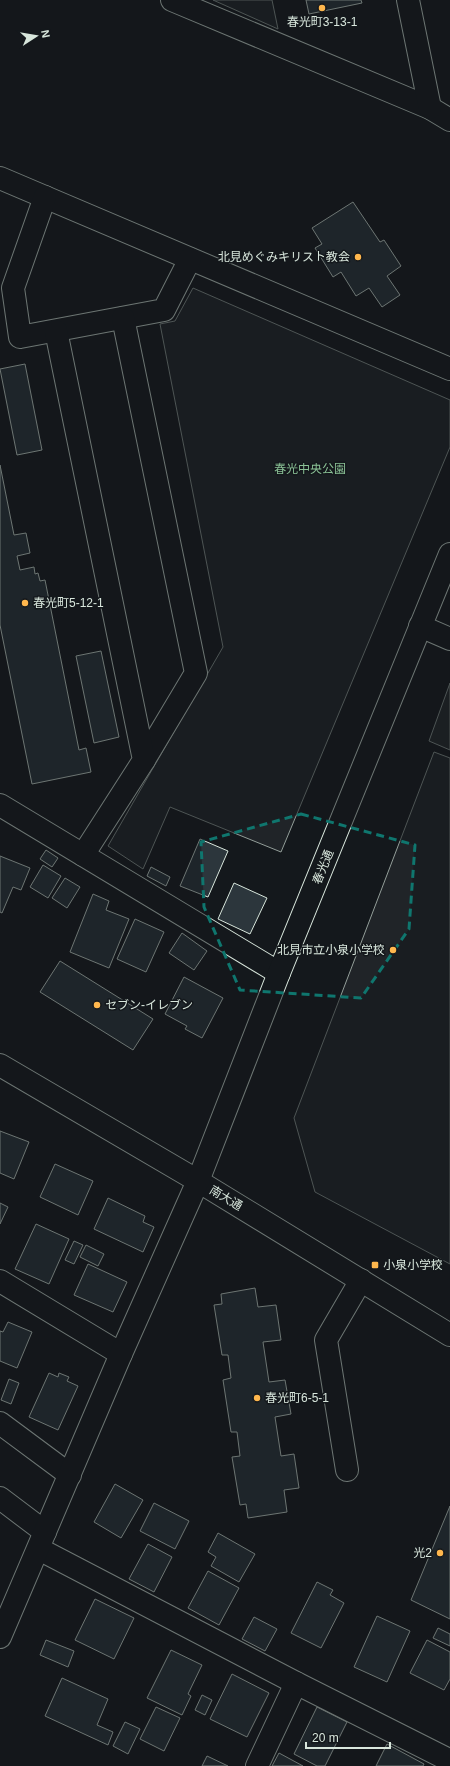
<svg xmlns="http://www.w3.org/2000/svg" width="450" height="1766" font-family="Arial,'Noto Sans JP',sans-serif">
	<rect width="100%" height="100%" fill="#14181c"/>
	<g fill="#202428" stroke="#939e99">
		<polygon points="213,0 272,0 278,29"/>
		<polygon points="193,288 450,400 450,447 281,852 170,807 143,869 108,846 223,647 160,324 175,321"/>
		<polygon points="434,752 450,758 450,1264 315,1192 294,1118"/>
	</g>
	<polygon fill="#24282b" stroke="#939e99" points="450,683 450,750 429,741"/>
	<g fill="#2c363c" stroke="#d8e6dc">
		<polygon points="306,0 361,0 362,3 309,14"/>
		<polygon points="353,202 380,242 384,240 401,266 387,276 400,295 382,307 369,288 356,296 341,272 333,277 315,248 322,244 312,228"/>
		<polygon points="25,364 42,450 17,455 0,369"/>
		<polygon points="0,465 14,535 26,533 30,553 17,556 20,570 34,567 35,574 38,573 40,581 45,580 79,750 86,748 91,772 32,784 0,625"/>
		<polygon points="101,651 119,737 94,743 76,656"/>
		<polygon points="200,839 228,851 208,897 180,886"/>
		<polygon points="46,850 58,858 52,867 40,859"/>
		<polygon points="0,856 30,868 21,890 13,887 2,913 0,912"/>
		<polygon points="43,865 61,876 48,898 30,887"/>
		<polygon points="151,867 170,877 166,886 147,876"/>
		<polygon points="65,878 80,887 67,908 52,898"/>
		<polygon points="234,883 267,898 250,934 218,919"/>
		<polygon points="93,894 109,901 106,910 129,919 109,968 70,952"/>
		<polygon points="135,919 164,932 146,972 117,959"/>
		<polygon points="182,933 207,951 194,970 169,953"/>
		<polygon points="60,961 153,1019 133,1050 40,992"/>
		<polygon points="184,977 223,998 202,1038 185,1029 187,1026 165,1014"/>
		<polygon points="0,1131 29,1142 14,1179 0,1173"/>
		<polygon points="55,1164 93,1181 78,1215 40,1197"/>
		<polygon points="108,1198 145,1216 143,1222 154,1227 143,1252 94,1229"/>
		<polygon points="0,1203 8,1207 0,1224"/>
		<polygon points="36,1224 69,1239 49,1284 15,1269"/>
		<polygon points="74,1241 83,1245 74,1264 65,1260"/>
		<polygon points="86,1245 104,1254 98,1266 80,1257"/>
		<polygon points="88,1264 127,1282 113,1312 74,1295"/>
		<polygon points="255,1288 258,1307 276,1305 281,1340 263,1342 269,1382 285,1380 291,1414 275,1417 281,1456 294,1454 299,1488 284,1490 287,1512 248,1518 246,1504 240,1505 232,1457 240,1456 237,1432 231,1432 223,1380 231,1378 228,1355 222,1355 214,1305 222,1304 221,1294"/>
		<polygon points="8,1322 32,1332 17,1368 0,1361 0,1331 3,1332"/>
		<polygon points="49,1373 58,1377 59,1373 69,1377 67,1381 78,1386 58,1430 29,1417"/>
		<polygon points="9,1379 19,1383 11,1404 1,1400"/>
		<polygon points="115,1484 143,1500 121,1538 94,1522"/>
		<polygon points="154,1503 189,1521 175,1549 140,1531"/>
		<polygon points="450,1506 450,1619 411,1600"/>
		<polygon points="218,1533 255,1554 239,1582 211,1566 216,1557 208,1552"/>
		<polygon points="148,1544 172,1557 154,1592 129,1579"/>
		<polygon points="208,1571 239,1588 219,1625 188,1608"/>
		<polygon points="317,1582 333,1590 330,1595 344,1603 321,1648 291,1633"/>
		<polygon points="95,1599 134,1618 114,1659 75,1640"/>
		<polygon points="377,1616 410,1631 387,1682 354,1667"/>
		<polygon points="254,1617 277,1629 265,1651 242,1639"/>
		<polygon points="438,1628 450,1634 450,1646 433,1638"/>
		<polygon points="46,1640 74,1651 68,1667 40,1655"/>
		<polygon points="427,1640 450,1652 450,1679 444,1690 410,1673"/>
		<polygon points="171,1650 202,1665 188,1694 191,1696 182,1715 147,1698"/>
		<polygon points="232,1674 269,1693 247,1737 210,1719"/>
		<polygon points="62,1678 108,1699 97,1725 113,1732 108,1745 45,1716"/>
		<polygon points="202,1695 212,1700 205,1715 195,1710"/>
		<polygon points="156,1707 180,1718 164,1751 140,1739"/>
		<polygon points="317,1707 347,1722 325,1766 317,1766 294,1754"/>
		<polygon points="125,1722 140,1729 128,1754 113,1746"/>
		<polygon points="387,1744 424,1764 423,1766 376,1766"/>
		<polygon points="279,1753 303,1766 272,1766"/>
		<polygon points="207,1756 228,1766 202,1766"/>
	</g>
	<g fill="none" stroke-linecap="round" stroke-linejoin="round">
		<g stroke="#d8e6dc" stroke-width="24">
			<g id="minor">
				<polyline points="172,0 430,108 450,120"/>
				<polyline points="408,0 430,108"/>
				<polyline points="0,178 450,369"/>
				<polyline points="45,197 13,288 20,337 164,310 190,259"/>
				<polyline points="123,318 196,673 144,760"/>
				<polyline points="56,331 144,760 83,855"/>
				<polyline points="420,626 450,639"/>
				<polyline points="0,805 279,973"/>
				<polyline points="0,1065 198,1181 450,1335"/>
				<polyline points="0,1281 121,1354"/>
				<polyline points="0,1423 70,1475"/>
				<polyline points="347,1470 326,1340 361,1280"/>
				<polyline points="0,1498 45,1532"/>
				<polyline points="39,1549 296,1683 447,1759"/>
				<polyline points="0,1637 121,1354 198,1181 279,973 450,554"/>
				<polyline points="257,1766 296,1683"/>
			</g>
		</g>
		<use href="#minor" stroke="#14181c" stroke-width="22"/>
	</g>
	<path d="M0 0H450V1766H0ZM301,814L415,845L409,929L361,998L240,990L204,907L201,842Z" fill="#14181c" fill-opacity=".55" fill-rule="evenodd"/>
	<path fill="none" stroke="#0f766e" stroke-width="3" stroke-dasharray="8 5" stroke-linejoin="round" d="M301,814L415,845L409,929L361,998L240,990L204,907L201,842Z"/>
	<g fill="#ffb74d" stroke="#14181c" stroke-width="1.5">
		<circle cx="322" cy="8" r="4"/>
		<circle cx="358" cy="257" r="4"/>
		<circle cx="25" cy="603" r="4"/>
		<circle cx="393" cy="950" r="4"/>
		<circle cx="97" cy="1005" r="4"/>
		<rect x="371" y="1261" width="8" height="8" rx="2"/>
		<circle cx="257" cy="1398" r="4"/>
		<circle cx="440" cy="1553" r="4"/>
	</g>
	<g text-anchor="middle" dominant-baseline="central" stroke-width="3" stroke-linejoin="round" paint-order="stroke">
		<g font-size="12" fill="#d8e6dc" stroke="#14181c" text-anchor="start">
			<text x="322" y="22" text-anchor="middle">春光町3-13-1</text>
			<text x="350" y="257" text-anchor="end">北見めぐみキリスト教会</text>
			<text x="33" y="603">春光町5-12-1</text>
			<text x="385" y="950" text-anchor="end">北見市立小泉小学校</text>
			<text x="105" y="1005">セブン-イレブン</text>
			<text x="383" y="1265">小泉小学校</text>
			<text x="265" y="1398">春光町6-5-1</text>
			<text x="432" y="1553" text-anchor="end">光2</text>
		</g>
		<g font-size="12" fill="#8ac095" stroke="#14181c">
			<text x="310" y="469">春光中央公園</text>
		</g>
		<g font-size="12" fill="#d8e6dc" stroke="#14181c">
			<text transform="translate(323 867) rotate(-68)">春光通</text>
			<text transform="translate(226 1198) rotate(31)">南大通</text>
		</g>
	</g>
	<g transform="translate(36 36) rotate(78)" stroke="#14181c" stroke-width="3" paint-order="stroke">
	<path d="M0-3L7 15L0 10L-7 15Z" fill="#d8e6dc"/>
	<text y="-6" font-size="11" font-weight="bold" text-anchor="middle" fill="#d8e6dc">N</text>
	</g>
	<path d="M306 1742v6h84v-6" fill="none" stroke="#d8e6dc" stroke-width="2"/>
	<text x="312" y="1742" font-size="12" fill="#d8e6dc" stroke="#14181c" stroke-width="3" paint-order="stroke">20 m</text>
</svg>
